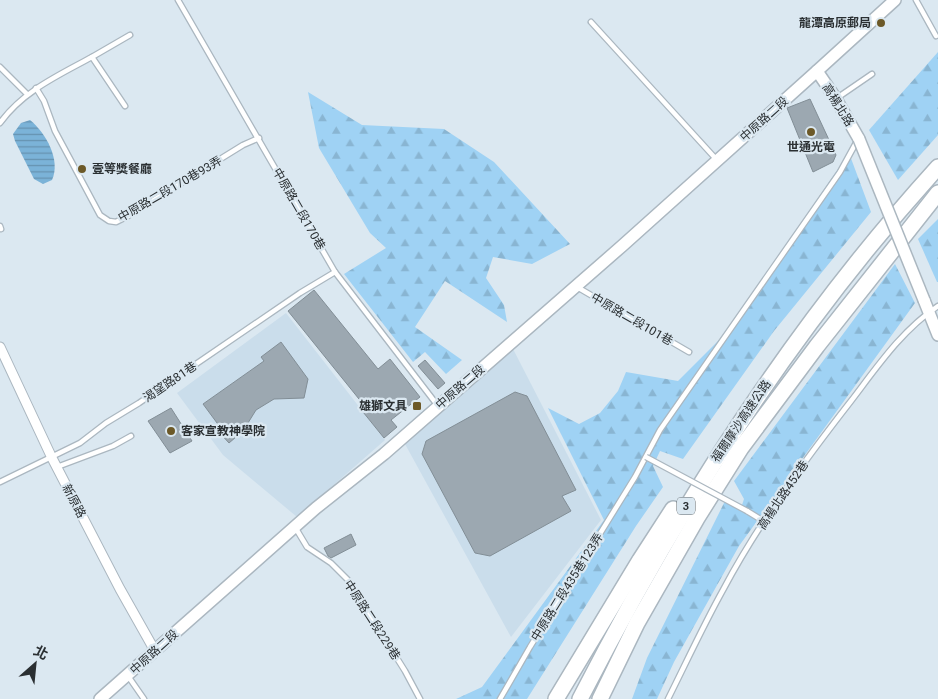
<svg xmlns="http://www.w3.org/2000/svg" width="938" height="699" font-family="Roboto,'Noto Sans TC',sans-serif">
	<defs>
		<pattern id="forest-firs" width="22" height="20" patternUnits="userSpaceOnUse" patternTransform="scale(1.25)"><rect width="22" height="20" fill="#9fd2f4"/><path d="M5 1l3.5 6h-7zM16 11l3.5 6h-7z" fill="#89b5d2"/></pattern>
		<pattern id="water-rules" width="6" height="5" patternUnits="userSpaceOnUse" patternTransform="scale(1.25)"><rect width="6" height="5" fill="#7bb3d8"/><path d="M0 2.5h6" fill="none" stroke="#6592b0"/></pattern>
	</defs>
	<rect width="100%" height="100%" fill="#dbe8f1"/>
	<g fill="#caddeb">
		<polygon points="286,313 385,440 297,517 223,455 177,393"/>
		<polygon points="512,347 601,520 511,637 405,444"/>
	</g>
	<g fill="url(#forest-firs)">
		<polygon points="938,52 938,135 898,180 869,130"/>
		<polygon points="308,92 362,125 444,129 494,162 570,244 532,264 493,257 486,278 504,305 507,322 445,281 415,327 462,360 446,374 425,352 413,362 344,274 386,248 370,233 319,148"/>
		<polygon points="849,153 871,212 774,331 683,459 660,451 653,466 663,487 636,526 527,699 456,699 482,687 604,520 548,408 579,424 600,413 618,391 626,372 678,381 724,335"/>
		<polygon points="938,219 938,282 937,282 918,239"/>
		<polygon points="895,264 915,303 739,546 674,662 657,699 632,699 647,658 726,499 742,505 744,499 734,481"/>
	</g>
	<path fill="url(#water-rules)" d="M30,120C46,133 61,160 52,180L43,184L34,179L15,141L13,134L21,123Z"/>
	<g fill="#9ca8b1" stroke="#828e96">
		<polygon points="810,99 836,155 833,162 813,172 787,108"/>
		<polygon points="314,290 378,369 390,359 420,397 391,420 397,427 384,438 359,407 363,404 288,311"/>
		<polygon points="281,342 308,379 304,398 274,399 256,410 243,431 229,443 218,431 220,427 203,404 264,361 261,357"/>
		<polygon points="425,360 445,383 438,389 418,366"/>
		<polygon points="515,392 527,396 576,490 562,496 571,511 490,556 475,553 422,454 426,441"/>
		<polygon points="171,408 192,441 170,453 148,421"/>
		<polygon points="351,534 356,545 331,558 328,556 324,548"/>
	</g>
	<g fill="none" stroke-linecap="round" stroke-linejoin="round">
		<g stroke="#abb7c0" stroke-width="7">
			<g id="lane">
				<polyline points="178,0 335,272 438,406"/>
				<polyline points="916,0 936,36"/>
				<polyline points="591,22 716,159"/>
				<polyline points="92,57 130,35"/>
				<polyline points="0,67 27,94"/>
				<polyline points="36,88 44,101 55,131 69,157 100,215 109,221 116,222 128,216 243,145 259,138"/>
				<polyline points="837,98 872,74"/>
				<path d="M0,123C23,91 59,75 92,57L125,106"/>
				<polyline points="0,226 1,229"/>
				<polyline points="577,287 689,352"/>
				<polyline points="57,467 113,446 131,436"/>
				<polyline points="0,482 80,443 106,423 139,403 300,293 335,272"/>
				<polyline points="747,511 765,522"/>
				<polyline points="295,527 307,547 331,563 348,580 405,671 420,699"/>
				<polyline points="128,676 144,699"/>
				<polyline points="500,699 530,647 635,477 660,430 840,172 857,141"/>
				<path d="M668,699C686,663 703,626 723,590C758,524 805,460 851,401C877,367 902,330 938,306"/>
			</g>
		</g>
		<g stroke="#abb7c0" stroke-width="11">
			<polyline id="street" points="0,347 52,458 120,589 155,651"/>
		</g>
		<g stroke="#abb7c0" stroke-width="14">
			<g id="secondary">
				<polyline points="817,71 836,99 859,139"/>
				<polyline points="924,300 938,335"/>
				<polyline points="100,699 316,508 384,454 622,246 817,71 895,0"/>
			</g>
		</g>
		<g stroke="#abb7c0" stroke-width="18">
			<g id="highway">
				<polyline points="556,699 640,560 673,509"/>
				<path d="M580,699C679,506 792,328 938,167"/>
				<polyline points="600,699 637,623 697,518 741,448 817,346 938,193"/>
			</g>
		</g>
		<use href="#lane" stroke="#fff" stroke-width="4.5"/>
		<use href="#street" stroke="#fff" stroke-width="9"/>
		<use href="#secondary" stroke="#fff" stroke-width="11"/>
		<use href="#highway" stroke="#fff" stroke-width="15"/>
		<g stroke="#abb7c0" stroke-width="7" stroke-linecap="butt">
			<polyline id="lane-bridge" points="646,457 747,511"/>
		</g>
		<g stroke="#abb7c0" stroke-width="14" stroke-linecap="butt">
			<polyline id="secondary-bridge" points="859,139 924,300"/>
		</g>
		<use href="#lane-bridge" stroke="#fff" stroke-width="4.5"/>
		<use href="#secondary-bridge" stroke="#fff" stroke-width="11"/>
	</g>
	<g fill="#6c5928" stroke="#dbe8f1" stroke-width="2">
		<circle cx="881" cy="23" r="5"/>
		<circle cx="811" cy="132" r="5"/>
		<circle cx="82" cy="169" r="5"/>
		<rect x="412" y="401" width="10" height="10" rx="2.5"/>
		<circle cx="171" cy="431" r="5"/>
	</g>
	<g text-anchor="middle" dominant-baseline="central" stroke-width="4.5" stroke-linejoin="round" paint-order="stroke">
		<rect fill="#dbe8f1" stroke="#5f666b" stroke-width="1" x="677" y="497.5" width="18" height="17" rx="4"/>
		<g font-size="11" font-weight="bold" fill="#2a2f32">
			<text x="686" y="506">3</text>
		</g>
		<g font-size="12" font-weight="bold" fill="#2a2f32" stroke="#dbe8f1" text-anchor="end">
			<text x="871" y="23">龍潭高原郵局</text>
			<text x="811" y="147" text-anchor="middle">世通光電</text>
			<text x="92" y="169" text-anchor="start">壹等獎餐廳</text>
			<text x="407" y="406">雄獅文具</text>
			<text x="181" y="431" text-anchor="start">客家宣教神學院</text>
		</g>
		<g font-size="12" fill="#2a2f32" stroke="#dbe8f1">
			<text transform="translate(838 105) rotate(58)">高楊北路</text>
			<text transform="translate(764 119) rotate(-42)">中原路二段</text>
			<text transform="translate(170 189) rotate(-30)">中原路二段170巷93弄</text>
			<text transform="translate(299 209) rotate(60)">中原路二段170巷</text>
			<text transform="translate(632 319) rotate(30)">中原路二段101巷</text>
			<text transform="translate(170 382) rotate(-34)">渴望路81巷</text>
			<text transform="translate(460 387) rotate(-41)">中原路二段</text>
			<text transform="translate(741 421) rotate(-56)">福爾摩沙高速公路</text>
			<text transform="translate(783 495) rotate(-56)">高楊北路452巷</text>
			<text transform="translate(74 501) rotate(62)">新原路</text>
			<text transform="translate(567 587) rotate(-58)">中原路二段435巷123弄</text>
			<text transform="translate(372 620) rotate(57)">中原路二段229巷</text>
			<text transform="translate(154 652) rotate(-42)">中原路二段</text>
		</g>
	</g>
	<g transform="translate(35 664) rotate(27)" stroke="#dbe8f1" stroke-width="4" paint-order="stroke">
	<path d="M0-4L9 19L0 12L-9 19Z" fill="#2a2f32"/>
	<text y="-8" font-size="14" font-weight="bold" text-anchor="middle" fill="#2a2f32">北</text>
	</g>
</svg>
